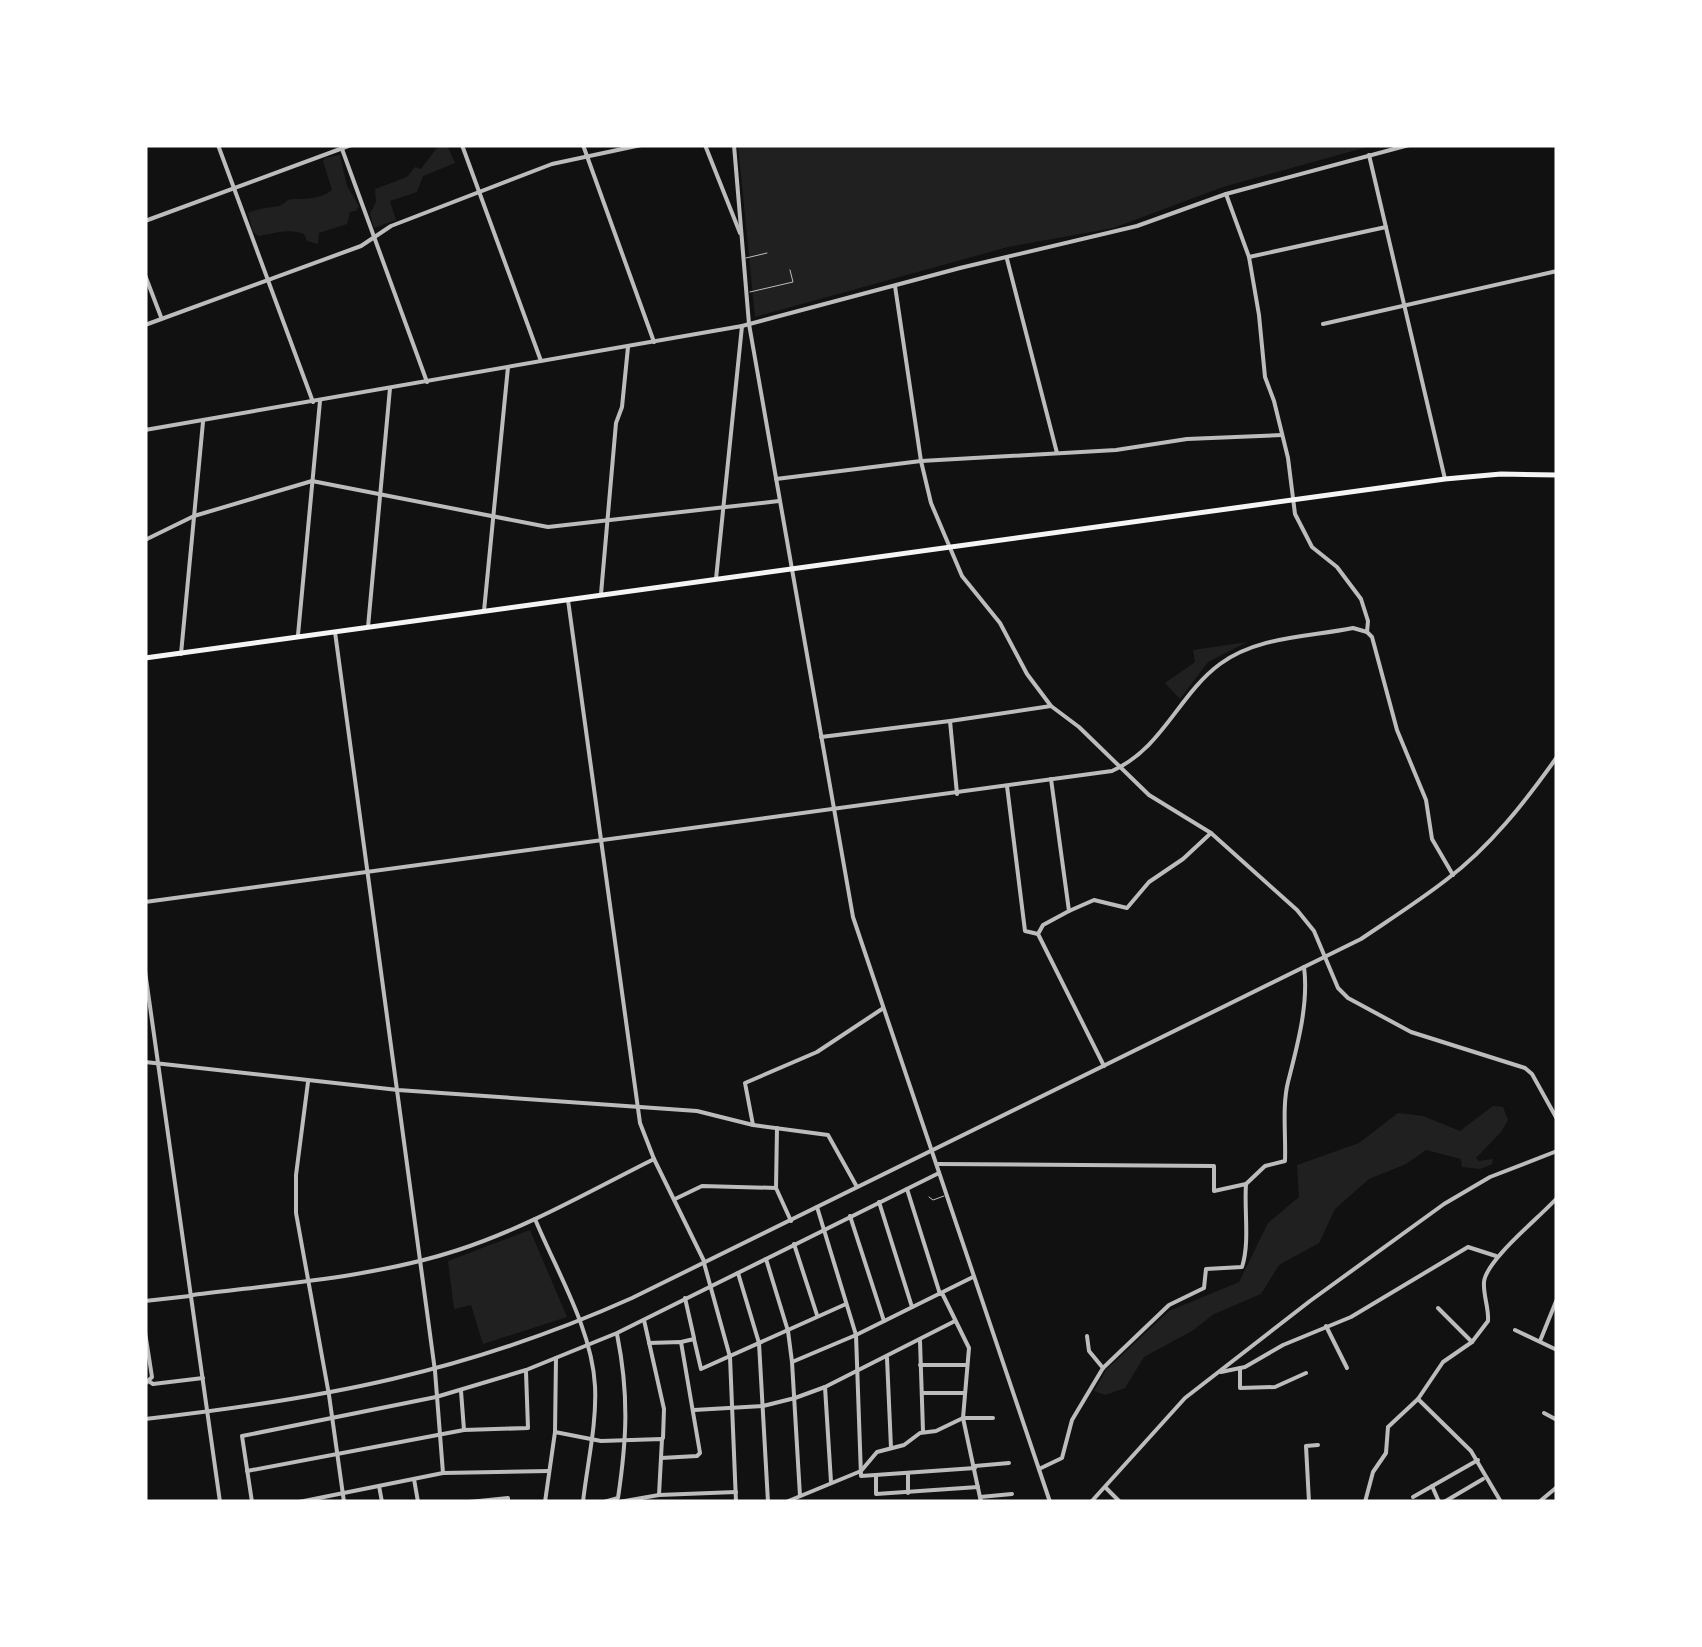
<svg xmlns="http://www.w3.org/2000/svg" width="1702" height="1647" font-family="Roboto,sans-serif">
	<rect width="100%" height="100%" fill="#111"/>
	<g fill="#202020">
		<polygon points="439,145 447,145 455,163 423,176 417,192 390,201 396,220 374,228 370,214 376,202 375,189 407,177 415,167 421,169"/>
		<polygon points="738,145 1374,145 1223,187 1113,228 1008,247 755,317"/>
		<path d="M340,155L347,186L359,206L356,211L350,212L347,224L319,233L318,244L307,241L304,234C288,228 275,233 259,236L253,232L248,213C259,208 268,208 279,206C288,203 284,199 294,199C306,199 321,199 332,190L323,161L325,158Z"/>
		<polygon points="1247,642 1208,662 1180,699 1165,683 1195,662 1193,650"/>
		<polygon points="1493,1106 1503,1107 1508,1120 1501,1132 1476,1158 1479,1161 1493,1159 1492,1164 1480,1169 1462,1167 1461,1159 1426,1150 1406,1164 1369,1179 1335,1209 1319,1243 1279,1265 1261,1294 1214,1314 1192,1331 1144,1357 1125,1388 1105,1395 1094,1391 1106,1370 1169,1311 1239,1282 1268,1223 1299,1197 1297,1165 1359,1143 1398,1113 1423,1116 1460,1131"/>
		<polygon points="530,1230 567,1317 483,1344 471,1305 454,1309 448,1261"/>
	</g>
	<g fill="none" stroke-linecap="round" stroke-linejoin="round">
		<g stroke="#bcbcbc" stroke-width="1">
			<polyline points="746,258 767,253"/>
			<polyline points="750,292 793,282 790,270"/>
			<polyline points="929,1197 933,1200 944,1196"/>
		</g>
		<g stroke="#bcbcbc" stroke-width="4">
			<polyline points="218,145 313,402"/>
			<polyline points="462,145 541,361"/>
			<polyline points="583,145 654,342"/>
			<polyline points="705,145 740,233"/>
			<polyline points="342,149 427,382"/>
			<polyline points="1369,155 1445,479"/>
			<polyline points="1226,194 1249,257 1259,315 1265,377 1274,401 1288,458 1295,514 1312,547 1337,567 1361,599 1368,621 1367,632"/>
			<polyline points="145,221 351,145"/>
			<polyline points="1249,257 1386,227"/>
			<polyline points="1007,259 1057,453"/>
			<polyline points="145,275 161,317"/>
			<polyline points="895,286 921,461 931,503 962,576 1000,623 1027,674 1051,706 1079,727 1149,795 1211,833 1297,910 1314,931 1338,988 1348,998 1411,1032 1525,1068 1532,1074 1557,1119"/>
			<polyline points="1323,324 1557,271"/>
			<polyline points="145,325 361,246 391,226 552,164 641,145"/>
			<polyline points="145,430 742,326 960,268 1137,226 1226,194 1409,145"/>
			<polyline points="776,479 921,461 1116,450 1187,439 1282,435"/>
			<polyline points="145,540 194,516 312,481 548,527 779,501"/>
			<polyline points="716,579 742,326"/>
			<polyline points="601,594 616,423 622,407 628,347"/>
			<polyline points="484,611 508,367"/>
			<polyline points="368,627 390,388"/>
			<polyline points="298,635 320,401"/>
			<polyline points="181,654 203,422"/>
			<polyline points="821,737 950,721"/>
			<polyline points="1051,779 1069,911 1043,925 1038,934 1104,1066"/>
			<polyline points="1007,786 1025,931 1038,934"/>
			<polyline points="957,794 950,721 1051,706"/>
			<polyline points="1069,911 1094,900 1127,908 1149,882 1183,859 1211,833"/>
			<polyline points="145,1062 398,1090 697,1111 753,1125 828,1135 857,1187"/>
			<polyline points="308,1082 296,1175 296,1213 329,1395 344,1502"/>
			<polyline points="753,1125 745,1083 817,1052 882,1009"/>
			<path d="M937,1164L1214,1166V1191L1246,1184C1244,1211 1250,1242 1242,1267L1206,1269L1204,1288L1169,1305L1103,1368"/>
			<path d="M1246,1184L1265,1166L1285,1161C1286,1136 1282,1106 1288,1082C1297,1047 1309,1004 1304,967"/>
			<polyline points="776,1188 777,1128"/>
			<polyline points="907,1189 940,1294"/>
			<polyline points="675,1199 702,1186 776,1188 791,1221"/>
			<polyline points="879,1202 912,1307"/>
			<polyline points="817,1207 856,1335 861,1476 975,1468"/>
			<polyline points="850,1216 884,1321"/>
			<path d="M535,1219C556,1270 592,1329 595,1386C597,1424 587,1465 583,1502"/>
			<polyline points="794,1244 817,1315"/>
			<polyline points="766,1259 788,1331 792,1362 800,1496"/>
			<polyline points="704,1263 730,1357 736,1502"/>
			<polyline points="738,1273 759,1343 768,1502"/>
			<polyline points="942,1293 969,1348 963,1418 981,1502"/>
			<polyline points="685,1298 694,1338"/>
			<polyline points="145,1301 190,1296"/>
			<polyline points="1438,1308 1472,1342"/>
			<polyline points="644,1320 664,1409 663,1438"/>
			<polyline points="1326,1326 1347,1368"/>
			<polyline points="1515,1330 1557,1350"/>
			<polyline points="145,1332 152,1377 145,1384"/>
			<polyline points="920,1341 923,1431"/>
			<polyline points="1540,1341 1557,1299"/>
			<polyline points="681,1342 694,1339 701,1369 846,1304"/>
			<polyline points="649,1343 681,1342 700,1453 697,1456 661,1458"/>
			<polyline points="887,1358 891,1448"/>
			<polyline points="792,1362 856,1335 973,1277"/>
			<polyline points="920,1365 966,1365"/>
			<polyline points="1240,1368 1240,1388 1275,1387 1306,1373"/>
			<polyline points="435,1371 443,1473"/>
			<polyline points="1221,1372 1245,1367 1283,1345 1351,1317 1468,1247 1496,1256"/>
			<polyline points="150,1382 153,1384 203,1378"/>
			<polyline points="825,1387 831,1482"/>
			<polyline points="461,1391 464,1430"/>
			<polyline points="922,1393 965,1393"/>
			<polyline points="694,1410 763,1406 795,1398 825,1387 955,1321"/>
			<polyline points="1544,1413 1557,1420"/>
			<polyline points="555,1432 601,1441 662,1439 659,1495"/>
			<polyline points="975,1466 1009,1463"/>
			<polyline points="1039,1469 1062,1458 1072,1420 1103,1368 1089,1351 1087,1336"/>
			<polyline points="247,1471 464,1430 528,1428 526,1372"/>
			<polyline points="908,1474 908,1493"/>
			<polyline points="876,1476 876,1494 978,1487"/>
			<polyline points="414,1479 418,1502"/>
			<polyline points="379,1486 382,1502"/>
			<polyline points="1432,1486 1439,1502"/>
			<polyline points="1106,1488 1120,1502"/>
			<polyline points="980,1497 1012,1494"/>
			<polyline points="1413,1497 1478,1460"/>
			<polyline points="252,1502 242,1436 436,1397 526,1370 617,1333 939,1173"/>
			<polyline points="299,1502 443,1473 549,1471"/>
			<polyline points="469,1502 508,1498 508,1502"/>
			<polyline points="545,1502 555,1432 556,1358"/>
			<path d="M604,1502L618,1498C627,1438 629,1394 617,1334"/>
			<polyline points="619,1502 659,1495 736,1492"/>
			<polyline points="786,1502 861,1471 877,1452 904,1445 920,1433 936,1431 963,1418 993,1418"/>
			<polyline points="1309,1502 1306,1446 1318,1445"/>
			<polyline points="1365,1502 1373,1472 1386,1453 1388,1427 1418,1399"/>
			<polyline points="1444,1502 1483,1479"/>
			<path d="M1501,1502L1471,1451L1418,1399L1443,1362L1472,1342L1488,1321C1489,1308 1483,1295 1484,1282C1486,1260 1540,1217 1557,1198"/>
			<polyline points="1539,1502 1557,1487"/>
		</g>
		<g stroke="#bcbcbc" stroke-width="4">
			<polyline points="734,145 749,324 853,917 1050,1502"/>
			<polyline points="568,600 640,1123 654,1159 704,1261"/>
			<polyline points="335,632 435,1371"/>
			<path d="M145,902L1112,771C1163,748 1178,695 1220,664C1258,636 1309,637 1353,628L1367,632L1372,637L1397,730L1426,800L1432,839L1453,875"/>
			<polyline points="145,971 220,1502"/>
			<path d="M193,1295C279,1284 376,1277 458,1250C526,1228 590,1191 654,1159"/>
			<path d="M145,1419C323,1399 467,1372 632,1298L1361,939C1389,920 1419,901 1446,880C1490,847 1525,802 1557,757"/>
			<polyline points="1091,1502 1185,1398 1310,1301 1444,1204 1490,1177 1557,1151"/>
		</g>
		<polyline stroke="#f5f5f5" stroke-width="5" points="145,658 1445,479 1501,474 1557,475"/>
	</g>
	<rect width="1702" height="1647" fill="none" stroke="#ffffff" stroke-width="295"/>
</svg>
